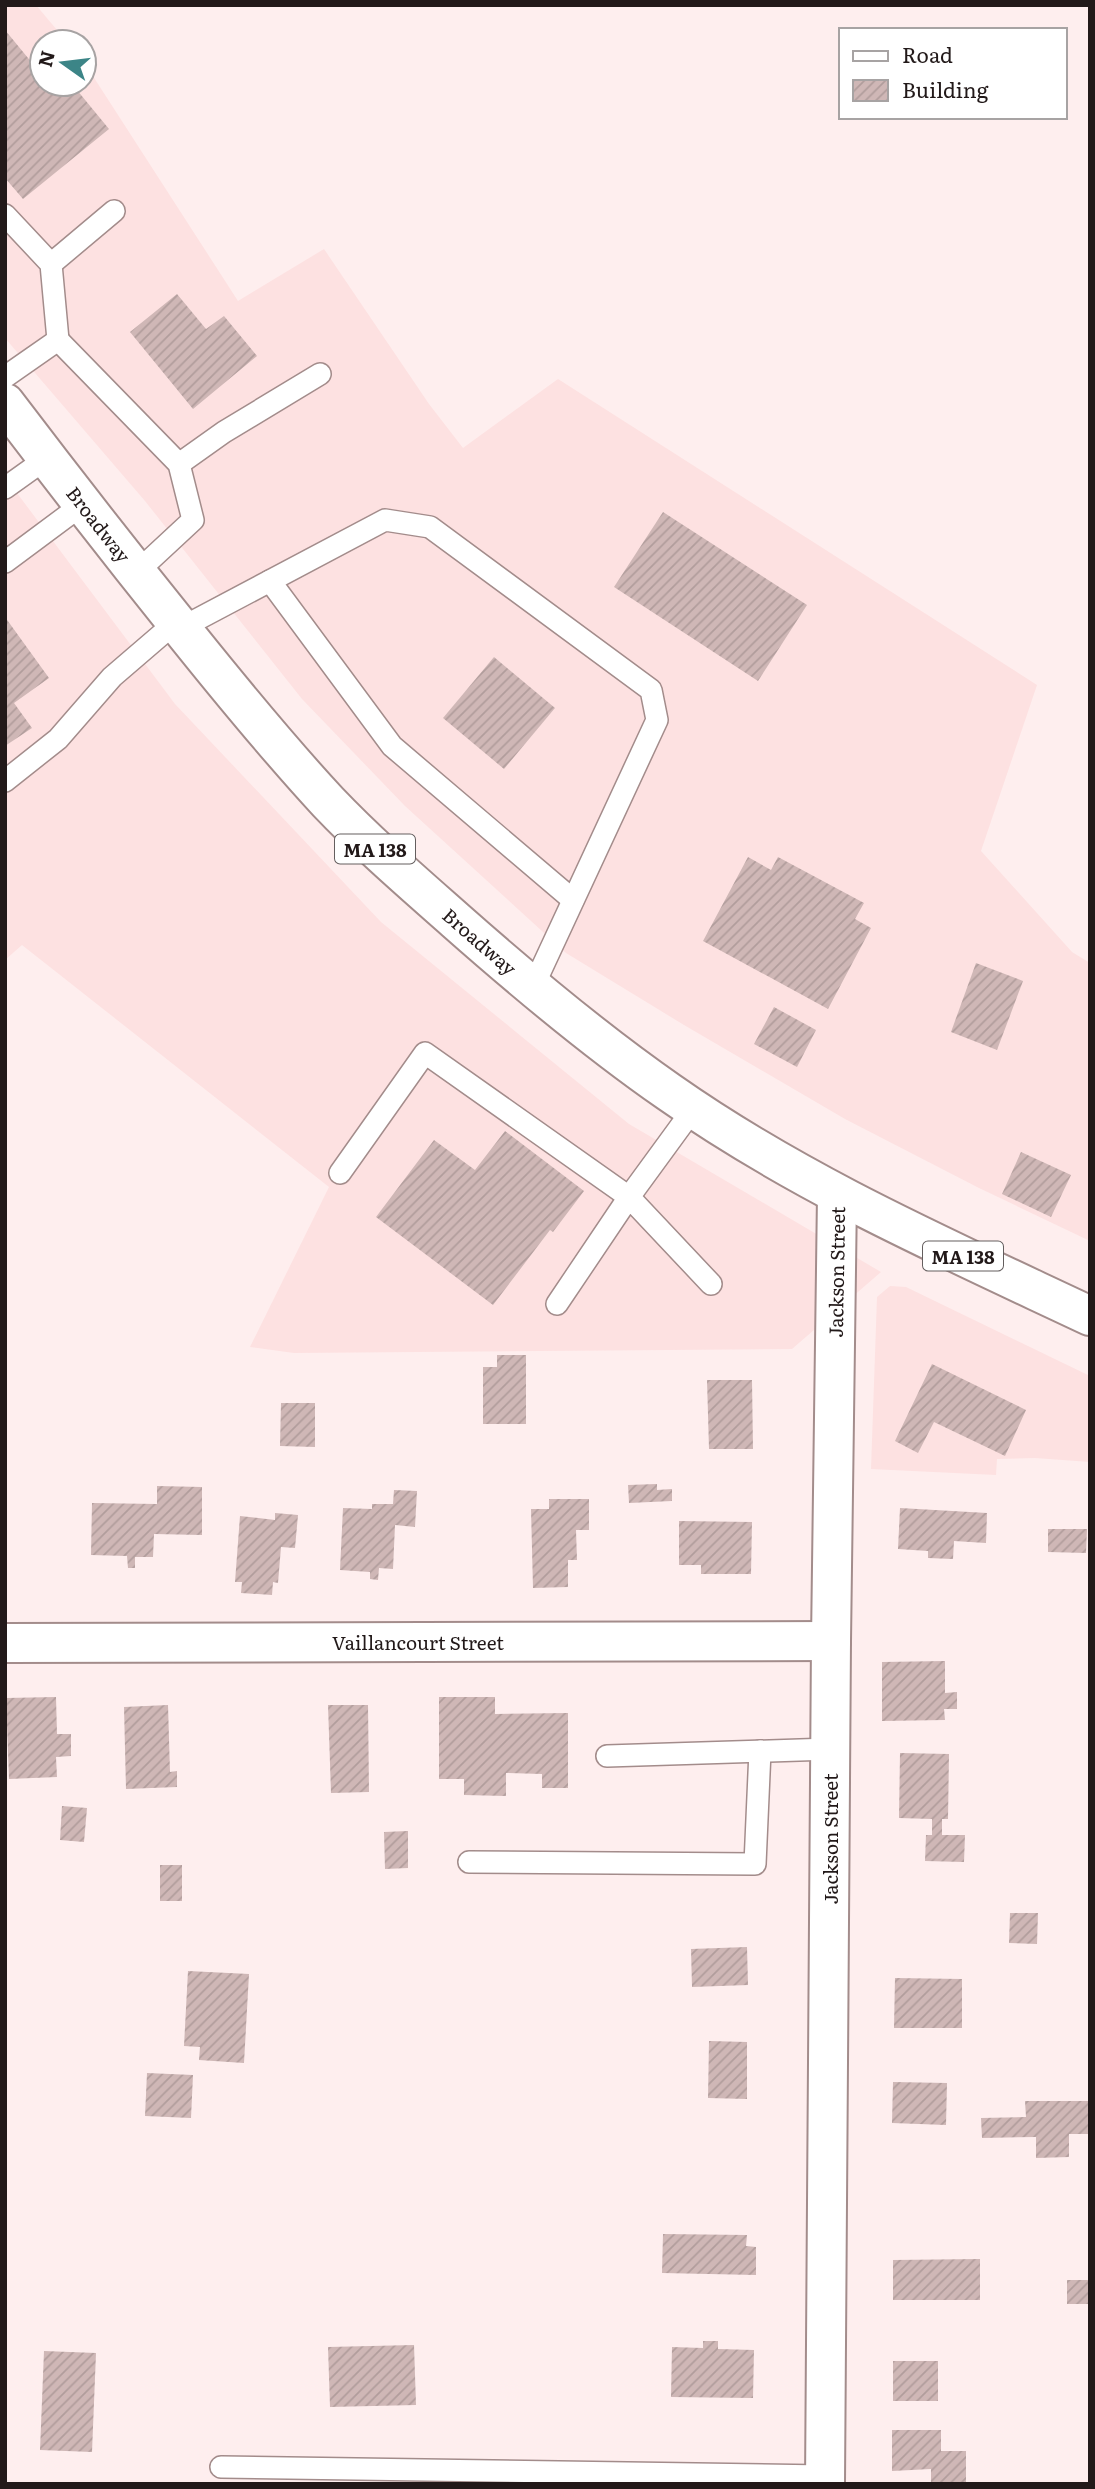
<svg xmlns="http://www.w3.org/2000/svg" width="1095" height="2489" font-family="Literata,serif">
	<defs>
		<pattern id="building-hatch" width="6" height="6" patternUnits="userSpaceOnUse" patternTransform="scale(1.75)"><rect width="6" height="6" fill="#cfb7b6"/><path d="M-1 1l2-2M0 6l6-6M5 7l2-2" fill="none" stroke="#b19d9c"/></pattern>
	</defs>
	<rect width="100%" height="100%" fill="#feeeee"/>
	<g fill="#fde1e1">
		<polygon points="5,5 36,5 67,42 42,42 42,84 84,84 84,63 89,70 238,301 324,249 429,404 463,448 558,379 1037,685 981,851 1072,952 1090,963 1090,1241 979,1188 845,1119 684,1025 566,953 405,806 302,699 145,501 5,338"/>
		<polygon points="5,477 175,704 381,922 629,1124 881,1272 792,1349 294,1353 250,1347 329,1187 22,945 5,960"/>
		<polygon points="890,1286 906,1287 1090,1376 1090,1462 1035,1458 997,1459 996,1475 871,1469 877,1297"/>
	</g>
	<g fill="url(#building-hatch)">
		<polygon points="5,30 42,75 42,84 50,84 57,93 68,84 72,84 109,129 23,199 5,178"/>
		<polygon points="177,294 206,329 224,316 257,356 193,409 130,332"/>
		<polygon points="663,512 807,605 758,681 614,587"/>
		<polygon points="5,617 49,678 14,703 32,728 5,746"/>
		<polygon points="494,657 555,708 504,769 443,718"/>
		<polygon points="748,857 771,870 778,857 864,903 855,919 871,928 828,1009 703,941"/>
		<polygon points="976,963 1023,981 997,1050 951,1032"/>
		<polygon points="774,1007 816,1030 797,1067 754,1044"/>
		<polygon points="505,1131 584,1191 553,1232 550,1230 493,1305 376,1217 434,1140 475,1170"/>
		<polygon points="1021,1152 1071,1175 1051,1217 1002,1194"/>
		<polygon points="497,1355 526,1355 526,1424 483,1424 483,1367 497,1367"/>
		<polygon points="932,1364 1026,1410 1005,1456 934,1422 918,1453 895,1441"/>
		<polygon points="707,1380 752,1380 753,1449 709,1449"/>
		<polygon points="281,1403 315,1403 315,1447 280,1446"/>
		<polygon points="657,1484 657,1490 672,1489 672,1501 629,1503 628,1485"/>
		<polygon points="157,1486 202,1487 202,1535 154,1534 153,1557 135,1557 135,1568 128,1568 127,1556 91,1555 92,1503 157,1504"/>
		<polygon points="394,1490 417,1491 415,1527 395,1525 393,1569 379,1568 378,1580 370,1579 370,1572 340,1570 343,1508 372,1509 372,1504 393,1504"/>
		<polygon points="549,1499 589,1499 589,1530 576,1530 577,1560 568,1560 568,1587 533,1588 531,1509 549,1509"/>
		<polygon points="900,1508 987,1513 986,1543 954,1541 953,1559 928,1558 928,1551 898,1549"/>
		<polygon points="275,1513 298,1515 295,1548 281,1547 278,1583 273,1582 272,1595 241,1593 242,1582 235,1582 240,1516 275,1520"/>
		<polygon points="679,1521 752,1522 751,1574 701,1574 701,1565 679,1565"/>
		<polygon points="1048,1529 1087,1529 1086,1553 1048,1552"/>
		<polygon points="945,1661 945,1693 957,1692 957,1709 944,1709 945,1720 882,1721 882,1662"/>
		<polygon points="56,1697 57,1734 71,1734 71,1756 56,1757 57,1777 9,1779 6,1698"/>
		<polygon points="439,1697 495,1697 495,1714 568,1713 568,1788 542,1788 542,1774 506,1773 506,1796 464,1795 464,1779 439,1779"/>
		<polygon points="168,1705 170,1772 177,1771 177,1787 126,1789 124,1707"/>
		<polygon points="328,1705 368,1705 369,1792 331,1793"/>
		<polygon points="900,1753 949,1754 948,1819 942,1819 942,1835 965,1835 964,1862 925,1861 926,1835 932,1835 932,1819 899,1818"/>
		<polygon points="62,1806 87,1808 84,1842 60,1840"/>
		<polygon points="408,1831 408,1868 385,1869 384,1832"/>
		<rect x="160" y="1865" width="22" height="36"/>
		<polygon points="1010,1913 1038,1913 1037,1944 1009,1943"/>
		<polygon points="747,1947 748,1985 692,1987 691,1949"/>
		<polygon points="188,1971 249,1974 244,2063 199,2060 200,2047 184,2046"/>
		<polygon points="895,1978 962,1979 962,2028 894,2028"/>
		<polygon points="709,2041 747,2042 747,2099 708,2098"/>
		<polygon points="147,2073 193,2075 191,2118 145,2116"/>
		<polygon points="893,2082 947,2083 946,2125 892,2123"/>
		<polygon points="1025,2101 1090,2101 1090,2134 1069,2134 1069,2157 1036,2158 1036,2137 982,2138 981,2118 1026,2117"/>
		<polygon points="663,2234 747,2235 746,2246 756,2247 756,2275 662,2273"/>
		<polygon points="980,2259 980,2300 893,2300 893,2260"/>
		<rect x="1067" y="2280" width="23" height="24"/>
		<polygon points="703,2341 718,2341 718,2349 754,2350 753,2398 671,2397 672,2347 703,2348"/>
		<polygon points="414,2345 416,2405 330,2407 328,2347"/>
		<polygon points="44,2351 96,2353 92,2452 40,2450"/>
		<rect x="893" y="2361" width="45" height="40"/>
		<polygon points="892,2430 941,2430 941,2451 966,2451 966,2484 931,2484 931,2469 892,2471"/>
	</g>
	<g fill="none" stroke-linecap="round" stroke-linejoin="round">
		<g stroke="#a38c8b" stroke-width="24">
			<g id="lane">
				<polyline points="5,215 51,264 58,340 5,377"/>
				<polyline points="51,264 114,211"/>
				<polyline points="58,340 179,464 193,520 137,572"/>
				<polyline points="179,464 224,432 320,374"/>
				<polyline points="5,488 47,458"/>
				<polyline points="5,562 83,504"/>
				<polyline points="270,581 392,746 573,900"/>
				<polyline points="181,628 385,520 430,527 651,690 657,720 533,987"/>
				<polyline points="5,781 58,739 112,677 176,622"/>
				<polyline points="340,1173 425,1053 629,1197 694,1108"/>
				<polyline points="557,1304 629,1197 711,1284"/>
				<polyline points="607,1756 830,1749"/>
				<polyline points="469,1862 755,1864 760,1751"/>
				<polyline points="221,2467 825,2476"/>
			</g>
		</g>
		<g stroke="#a38c8b" stroke-width="42">
			<g id="street">
				<polyline points="5,1643 831,1641"/>
				<polyline points="825,2484 831,1641 837,1195"/>
			</g>
		</g>
		<g stroke="#a38c8b" stroke-width="42">
			<path id="primary" d="M5,403C65,482 126,560 188,637C233,693 279,749 328,802C368,844 412,882 455,920C524,981 594,1040 669,1092C800,1184 946,1248 1090,1316"/>
		</g>
		<use href="#lane" stroke="#fff" stroke-width="21"/>
		<use href="#street" stroke="#fff" stroke-width="38"/>
		<use href="#primary" stroke="#fff" stroke-width="38"/>
	</g>
	<g text-anchor="middle" dominant-baseline="central" stroke-width="5" stroke-linejoin="round" paint-order="stroke">
		<g fill="#fff" stroke="#645e5e" stroke-width="2">
			<rect x="335" y="834.5" width="80" height="29" rx="5"/>
			<rect x="923" y="1241.5" width="80" height="29" rx="5"/>
		</g>
		<g font-size="18" font-weight="bold" fill="#221919">
			<text x="375" y="849">MA 138</text>
			<text x="963" y="1256">MA 138</text>
		</g>
		<g font-size="19" fill="#221919" stroke="#fff">
			<text transform="translate(99 524) rotate(52)">Broadway</text>
			<text transform="translate(480 941) rotate(41)">Broadway</text>
			<text transform="translate(836 1272) rotate(-89)">Jackson Street</text>
			<text x="418" y="1642">Vaillancourt Street</text>
			<text transform="translate(830 1839) rotate(-90)">Jackson Street</text>
		</g>
	</g>
	<rect width="1095" height="2489" fill="none" stroke="#221919" stroke-width="14"/>
	<rect x="839" y="28" width="228" height="91" fill="#ffffff" stroke="#a7a3a3" stroke-width="2"/>
	<rect x="853" y="51" width="35" height="10" fill="#ffffff" stroke="#a7a3a3" stroke-width="2"/>
	<text x="902" y="63" font-size="21" fill="#221919">Road</text>
	<rect x="853" y="80" width="35" height="21" fill="url(#building-hatch)" stroke="#a7a3a3" stroke-width="2"/>
	<text x="902" y="98" font-size="21" fill="#221919">Building</text>
	<g transform="translate(63 63) rotate(284)"><circle r="33" fill="#ffffff" stroke="#a7a3a3" stroke-width="2"/>
	<path d="M0-5L12 26L0 18L-12 26Z" fill="#3c8587"/>
	<text y="-10" font-size="19" font-weight="bold" text-anchor="middle" fill="#221919">N</text>
	</g>
</svg>
